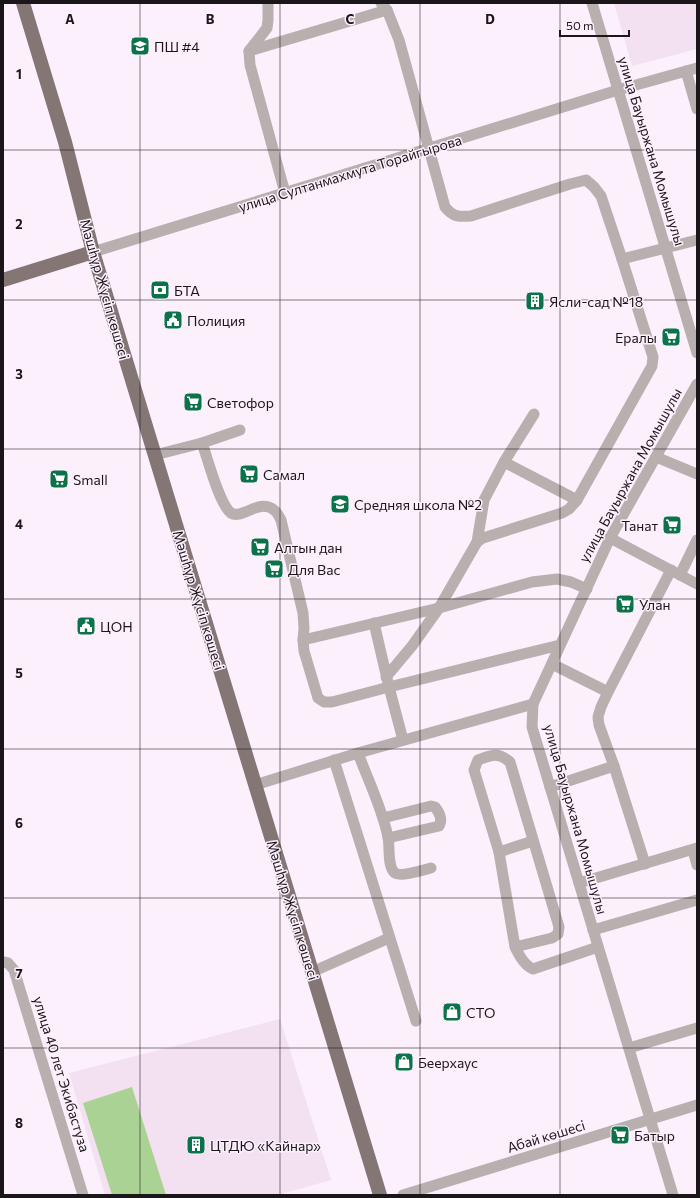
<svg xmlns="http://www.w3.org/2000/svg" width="700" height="1198" font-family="Commissioner,sans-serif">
	<rect width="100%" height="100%" fill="#fcf0fc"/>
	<g fill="#f3e0f0">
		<polygon points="614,3 697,3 697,49 632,66"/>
		<polygon points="280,1019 331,1180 278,1195 105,1195 69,1073"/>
	</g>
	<polygon fill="#abd295" points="132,1087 166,1195 112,1195 83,1103"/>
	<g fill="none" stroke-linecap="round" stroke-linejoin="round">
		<g stroke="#b8b0af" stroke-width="11">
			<polyline points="268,3 268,20 267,28 249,51 250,65 285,193"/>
			<path d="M381,3L387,10L399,40L445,207C453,217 459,217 471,216L570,184L586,180L594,187L601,196L622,259L653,357L652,366L577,500L569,509L562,513L483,538L477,542L439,608L412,646L386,677"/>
			<polyline points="592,3 697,353"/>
			<polyline points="249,51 387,10"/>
			<polyline points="686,71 697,109"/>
			<polyline points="93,252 618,90 697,68"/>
			<polyline points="622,259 697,240"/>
			<path d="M202,443C208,459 219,504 231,513C242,520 259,498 274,510C277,512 279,516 281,520L303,613L304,628L303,640L304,651L318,698L324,702H332L389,687L403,740"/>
			<polyline points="155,455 202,443 240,430"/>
			<polyline points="656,457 697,474"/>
			<polyline points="504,462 577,500"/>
			<polyline points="610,538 697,584"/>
			<polyline points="477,542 484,500 504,462 534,414"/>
			<polyline points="680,575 697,540"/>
			<polyline points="374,623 389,687 560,645"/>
			<polyline points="303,640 439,608 532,582 557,579 571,582 587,589"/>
			<polyline points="552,664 608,692"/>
			<path d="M358,753C368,780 382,808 388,837C390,846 387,867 395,873C401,877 423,870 431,868"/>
			<polyline points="334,760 416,1021"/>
			<polyline points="255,785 358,753 533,704"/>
			<polyline points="550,787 614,766"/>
			<path d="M383,818L431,806L435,807C439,812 443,819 439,826L388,838"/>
			<polyline points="693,850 697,865"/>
			<polyline points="499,852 533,841"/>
			<polyline points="645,864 614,766 599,725 598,717 601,707 608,692 671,570"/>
			<polyline points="579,883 697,848"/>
			<polyline points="593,930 697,900"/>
			<path d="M515,947L552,938L558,934L559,927L510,762C498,752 492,755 478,760L474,770L499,852L515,947C519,955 524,965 533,969L598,947"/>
			<polyline points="3,962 8,963 14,970 83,1195"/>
			<polyline points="312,972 389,938"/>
			<polyline points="629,1048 697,1028"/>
			<polyline points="403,1195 697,1105"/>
			<polyline points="673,1195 532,727 533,704 610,538 697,384"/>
		</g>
		<g stroke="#847675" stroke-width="14">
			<polyline points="23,3 65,142 93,252 380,1195"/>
			<polyline points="3,280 93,252"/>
		</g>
	</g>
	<path fill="none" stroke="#1a161a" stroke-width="1" stroke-opacity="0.55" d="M140,3V1195M280,3V1195M420,3V1195M560,3V1195M3,150H697M3,300H697M3,449H697M3,599H697M3,749H697M3,898H697M3,1048H697"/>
	<defs>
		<g id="school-square" transform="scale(1)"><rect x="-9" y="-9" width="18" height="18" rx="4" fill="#0b7249" stroke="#fcf0fc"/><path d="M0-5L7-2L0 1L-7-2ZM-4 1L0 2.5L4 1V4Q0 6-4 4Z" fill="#fff"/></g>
		<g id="bank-square" transform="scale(1)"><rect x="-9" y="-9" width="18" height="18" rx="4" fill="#0b7249" stroke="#fcf0fc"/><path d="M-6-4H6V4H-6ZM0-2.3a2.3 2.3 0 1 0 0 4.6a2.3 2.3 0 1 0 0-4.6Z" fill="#fff"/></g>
		<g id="building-square" transform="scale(1)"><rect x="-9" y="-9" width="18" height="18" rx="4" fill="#0b7249" stroke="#fcf0fc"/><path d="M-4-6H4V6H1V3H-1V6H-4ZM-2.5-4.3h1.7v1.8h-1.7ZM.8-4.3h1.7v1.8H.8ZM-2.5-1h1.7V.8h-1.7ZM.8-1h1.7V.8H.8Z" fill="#fff"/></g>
		<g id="civic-square" transform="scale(1)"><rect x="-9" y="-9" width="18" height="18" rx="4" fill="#0b7249" stroke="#fcf0fc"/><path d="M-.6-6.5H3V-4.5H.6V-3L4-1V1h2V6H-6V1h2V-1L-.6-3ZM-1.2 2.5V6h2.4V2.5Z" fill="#fff"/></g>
		<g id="supermarket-square" transform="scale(1)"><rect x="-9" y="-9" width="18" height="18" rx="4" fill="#0b7249" stroke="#fcf0fc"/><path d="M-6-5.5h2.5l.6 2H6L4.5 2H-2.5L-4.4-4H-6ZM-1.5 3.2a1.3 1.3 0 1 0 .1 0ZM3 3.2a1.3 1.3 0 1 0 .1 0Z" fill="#fff"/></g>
		<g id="shop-square" transform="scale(1)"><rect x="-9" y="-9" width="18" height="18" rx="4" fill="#0b7249" stroke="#fcf0fc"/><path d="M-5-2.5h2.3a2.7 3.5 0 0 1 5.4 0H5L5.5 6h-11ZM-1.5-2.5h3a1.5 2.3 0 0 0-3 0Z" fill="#fff"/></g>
	</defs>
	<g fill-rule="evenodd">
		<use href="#school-square" x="140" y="46"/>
		<use href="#bank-square" x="160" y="290"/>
		<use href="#building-square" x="535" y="301"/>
		<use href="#civic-square" x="173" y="320"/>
		<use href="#supermarket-square" x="671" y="337"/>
		<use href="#supermarket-square" x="193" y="402"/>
		<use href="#supermarket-square" x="249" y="474"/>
		<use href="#supermarket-square" x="59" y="479"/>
		<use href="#school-square" x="340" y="504"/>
		<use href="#supermarket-square" x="672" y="525"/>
		<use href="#supermarket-square" x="260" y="547"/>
		<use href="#supermarket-square" x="274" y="569"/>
		<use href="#supermarket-square" x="625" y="604"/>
		<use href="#civic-square" x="86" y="626"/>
		<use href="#shop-square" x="452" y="1012"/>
		<use href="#shop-square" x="404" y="1062"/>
		<use href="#supermarket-square" x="620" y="1135"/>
		<use href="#building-square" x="196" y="1145"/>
	</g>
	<g text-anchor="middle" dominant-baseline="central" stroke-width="3" stroke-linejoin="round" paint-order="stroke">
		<g font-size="14" fill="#1a161a" stroke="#fcf0fc" text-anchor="start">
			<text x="154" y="46">ПШ #4</text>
			<text x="174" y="290">БТА</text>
			<text x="549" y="301">Ясли-сад №18</text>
			<text x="187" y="320">Полиция</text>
			<text x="657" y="337" text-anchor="end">Ералы</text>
			<text x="207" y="402">Светофор</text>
			<text x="263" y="474">Самал</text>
			<text x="73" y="479">Small</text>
			<text x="354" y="504">Средняя школа №2</text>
			<text x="658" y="525" text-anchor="end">Танат</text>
			<text x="274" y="547">Алтын дан</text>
			<text x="288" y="569">Для Вас</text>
			<text x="639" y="604">Улан</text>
			<text x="100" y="626">ЦОН</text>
			<text x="466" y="1012">СТО</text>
			<text x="418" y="1062">Беерхаус</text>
			<text x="634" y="1135">Батыр</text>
			<text x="210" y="1145">ЦТДЮ «Кайнар»</text>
		</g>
		<g font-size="14" fill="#1a161a" stroke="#fcf0fc">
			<text transform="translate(652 151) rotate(73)">улица Бауыржана Момышулы</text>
			<text transform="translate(350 173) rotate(-17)">улица Султанмахмута Торайгырова</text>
			<text transform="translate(105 289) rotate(74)">Мәшһүр Жүсіп көшесі</text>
			<text transform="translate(630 475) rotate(-61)">улица Бауыржана Момышулы</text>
			<text transform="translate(199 600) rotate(73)">Мәшһүр Жүсіп көшесі</text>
			<text transform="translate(576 819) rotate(74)">улица Бауыржана Момышулы</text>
			<text transform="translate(293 910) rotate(73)">Мәшһүр Жүсіп көшесі</text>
			<text transform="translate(62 1074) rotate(73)">улица 40 лет Экибастуза</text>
			<text transform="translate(546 1136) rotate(-17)">Абай көшесі</text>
		</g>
	</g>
	<g font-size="13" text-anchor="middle" font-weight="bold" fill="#1a161a" stroke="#fcf0fc" stroke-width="3" stroke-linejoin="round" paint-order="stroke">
		<text x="70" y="24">A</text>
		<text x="210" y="24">B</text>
		<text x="350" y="24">C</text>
		<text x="490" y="24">D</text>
		<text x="19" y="79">1</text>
		<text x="19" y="229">2</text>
		<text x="19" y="379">3</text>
		<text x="19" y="529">4</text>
		<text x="19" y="678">5</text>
		<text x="19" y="828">6</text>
		<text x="19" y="978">7</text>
		<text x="19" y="1128">8</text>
	</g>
	<rect width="700" height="1198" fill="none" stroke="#1a161a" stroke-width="8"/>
	<path d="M560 30v6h69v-6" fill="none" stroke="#1a161a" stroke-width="2"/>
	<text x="566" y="30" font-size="12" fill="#1a161a" stroke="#fcf0fc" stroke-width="3" paint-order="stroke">50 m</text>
</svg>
